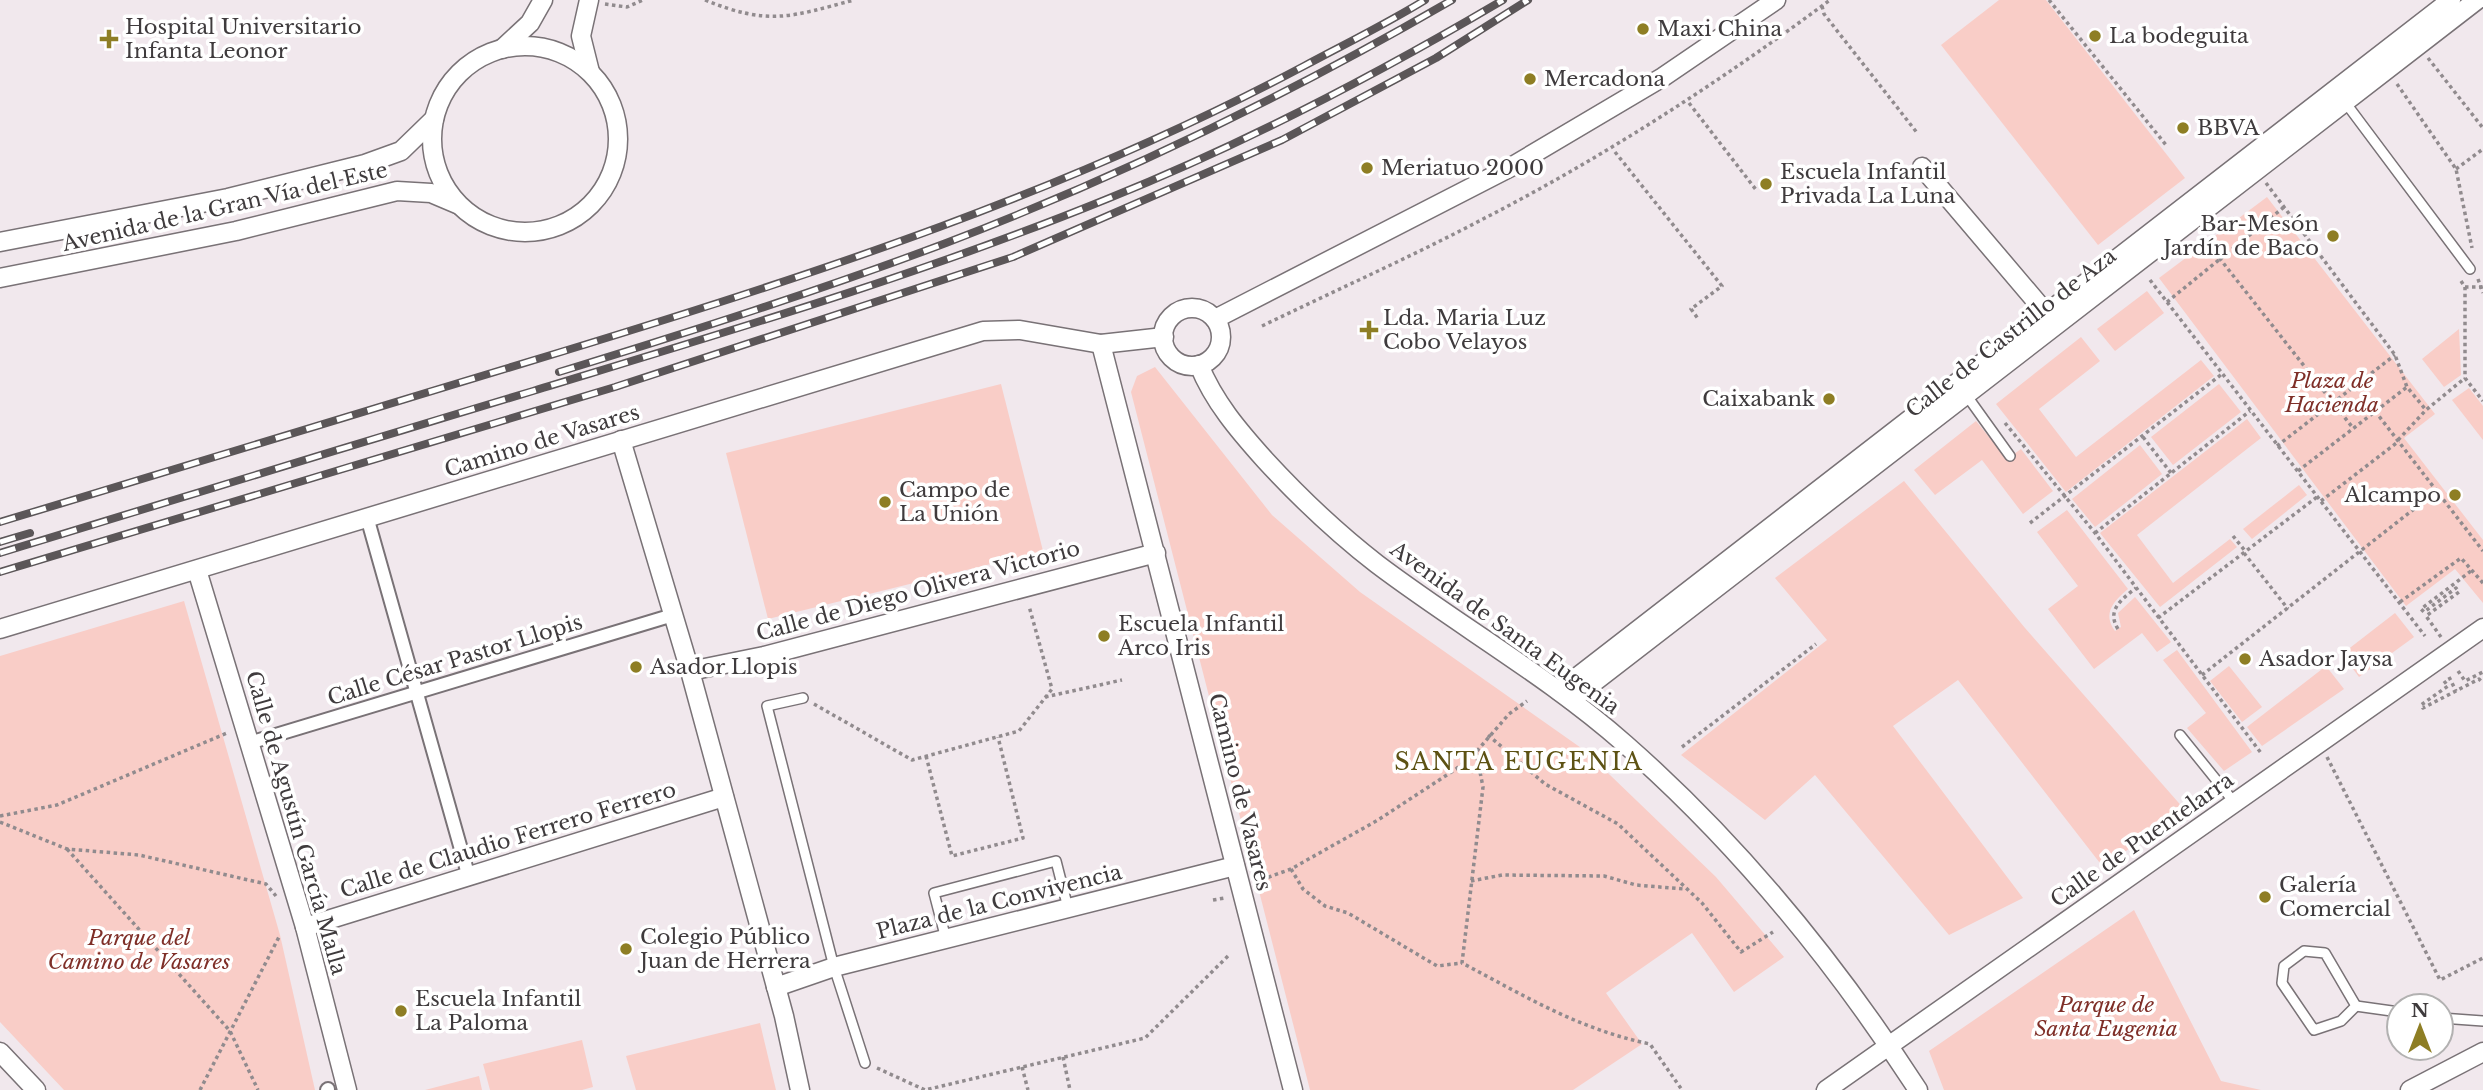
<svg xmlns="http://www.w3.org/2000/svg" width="2483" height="1090" font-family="'Libre Baskerville',serif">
	<rect width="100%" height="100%" fill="#f1e8ed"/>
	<g fill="#f9cdc7">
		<polygon points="1999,0 2046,0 2185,178 2098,245 1941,45"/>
		<polygon points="2267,197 2435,414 2404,438 2483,540 2483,603 2455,569 2406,606 2159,278"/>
		<polygon points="2147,291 2164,313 2115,351 2097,329"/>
		<polygon points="2459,329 2461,375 2444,387 2422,359"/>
		<polygon points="2081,337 2100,361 2039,409 2076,457 2201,360 2214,376 2066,492 1996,404"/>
		<polygon points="1155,367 1272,515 1360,592 1584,750 1716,877 1784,957 1734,992 1692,933 1606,993 1642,1044 1573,1090 1310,1090 1131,392 1137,376"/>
		<polygon points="1001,384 1043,551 768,619 726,453"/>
		<polygon points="2219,384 2241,412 2173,465 2151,437"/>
		<polygon points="2469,388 2483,406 2483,440 2452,400"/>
		<polygon points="2247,419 2261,438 2137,535 2173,583 2230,539 2237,547 2160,607 2100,533"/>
		<polygon points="1976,421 2007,459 2021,449 2053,491 2023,514 1982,460 1935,495 1914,470"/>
		<polygon points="2140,445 2162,474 2095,527 2072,499"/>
		<polygon points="1904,481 2025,628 2185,810 2103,867 1958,680 1893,726 2023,898 1949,935 1815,775 1765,820 1681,755 1827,640 1775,578"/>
		<polygon points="2299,485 2307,495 2252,539 2243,529"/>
		<path d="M2067,510L2128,589C2114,601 2102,613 2115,631L2121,627L2118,613L2135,597L2171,642L2157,652L2142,633L2094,669L2048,609L2078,586L2037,532Z"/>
		<polygon points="184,601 280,935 315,1090 64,1090 0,1022 0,656"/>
		<polygon points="2395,613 2414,637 2359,677 2342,654"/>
		<polygon points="2177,650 2252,752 2224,771 2187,728 2206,713 2163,660"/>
		<polygon points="2229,666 2262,707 2242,722 2210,681"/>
		<polygon points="2326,666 2344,689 2262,746 2247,727"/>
		<polygon points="2134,910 2221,1081 2261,1090 1944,1090 1929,1051"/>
		<polygon points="760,1023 776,1090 636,1090 626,1056"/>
		<polygon points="582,1040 593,1087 582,1090 490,1090 483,1064"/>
		<polygon points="479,1076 482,1090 425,1090"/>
	</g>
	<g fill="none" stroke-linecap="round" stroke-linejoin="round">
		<g stroke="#797276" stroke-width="12">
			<g id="service">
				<polyline points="2345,102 2470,269"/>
				<polyline points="1967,396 2010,456"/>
				<polyline points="803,698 767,706 834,967 865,1063"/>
				<polyline points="2180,735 2234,802"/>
				<polyline points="946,939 934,893 1056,861 1068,908"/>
				<polygon points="2304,951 2325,953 2356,1006 2341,1021 2314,1030 2282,983 2284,966"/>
				<polyline points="2356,1006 2399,1012"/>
				<polyline points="2441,1018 2483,1021"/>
			</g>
		</g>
		<g stroke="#797276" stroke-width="16">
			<g id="pedestrian">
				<polyline points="367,517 468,874"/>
				<polyline points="249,743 673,615"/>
				<polyline points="327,1090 328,1089"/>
			</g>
		</g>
		<g stroke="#797276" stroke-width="21">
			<g id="minor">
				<polyline points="589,0 581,36 590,72"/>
				<circle cx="525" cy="139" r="93"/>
				<polyline points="502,49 530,23 543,0"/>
				<polyline points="1922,167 2046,313"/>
				<polyline points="0,242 228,198 365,164 401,151 434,119"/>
				<polyline points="0,278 236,231 397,191 431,193 457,204"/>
				<circle cx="1192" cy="337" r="29"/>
				<polyline points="1215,319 1511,167 1663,77 1776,0"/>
				<polyline points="1101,344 1293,1090"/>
				<path d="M1199,365C1214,402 1239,431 1265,460C1300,498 1337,533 1377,564C1459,626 1548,676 1625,744C1740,845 1835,962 1918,1090"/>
				<polyline points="621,440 690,671 784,1016 800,1090"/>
				<polyline points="197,570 305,927 347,1090"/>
				<polyline points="0,629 983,331 1020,330 1101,344 1164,337"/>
				<polyline points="690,671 764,656 1156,553"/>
				<polyline points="1559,691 2451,0"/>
				<polyline points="1571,700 2477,0"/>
				<polyline points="305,927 724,797"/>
				<polyline points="776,987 834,967 1235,866"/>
				<polyline points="0,1052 36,1090"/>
				<polyline points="1826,1090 2483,628"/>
				<polyline points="2410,1090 2483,1052"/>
			</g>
		</g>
		<g stroke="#918b8e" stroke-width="3.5" stroke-dasharray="3.5 3.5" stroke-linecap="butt">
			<path d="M705,0C769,26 790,17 854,0"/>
			<polyline points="2049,0 2166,145"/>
			<polyline points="605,4 627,7 643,0"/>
			<polyline points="1822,6 1824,14 1918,134"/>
			<polyline points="2428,58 2483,128"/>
			<polyline points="2397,84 2456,169 2472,248"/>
			<polyline points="1689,103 1757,191"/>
			<polyline points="1615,152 1722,286 1691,309 1699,320"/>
			<polyline points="2456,169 2483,149"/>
			<polyline points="2266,183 2395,355 2407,387 2426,410"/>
			<polyline points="2202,236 2353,428"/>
			<polyline points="2478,279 2483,293"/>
			<polyline points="2150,280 2425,636"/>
			<polyline points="2461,281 2465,287 2465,378 2483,401"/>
			<polyline points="2465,287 2483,287"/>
			<polyline points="2167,302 2284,207"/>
			<path d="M1262,326C1336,290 1411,257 1483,219C1604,157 1721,81 1830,0"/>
			<polyline points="2375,411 2483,551"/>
			<polyline points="2005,423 2095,533 2261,753"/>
			<polyline points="2143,437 2171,473"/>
			<polyline points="2398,440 2426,410 2465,378"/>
			<polyline points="2277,446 2395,355"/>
			<polyline points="2298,471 2407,387"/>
			<polyline points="2321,501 2399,441"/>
			<polyline points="2030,523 2222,374"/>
			<polyline points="2095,533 2250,411"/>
			<polyline points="2233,536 2246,552"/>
			<polyline points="2244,553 2288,609"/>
			<polyline points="2400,602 2461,558 2483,583"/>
			<polyline points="2158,618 2317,497"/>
			<path d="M2118,629C2106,610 2122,599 2136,588"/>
			<polyline points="2441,637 2426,616 2459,592 2456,588 2424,612 2421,609 2471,571"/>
			<polyline points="2458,671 2465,681 2483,672"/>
			<polyline points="2202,675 2437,491"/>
			<polyline points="2449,677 2456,691"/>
			<polyline points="2444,681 2448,686 2421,705 2423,708 2479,679 2483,683"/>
			<polyline points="1045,697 1122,680"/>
			<polyline points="814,704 912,760 1019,731 1052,689 1029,606"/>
			<polyline points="1488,735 1545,784 1618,824 1702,903 1741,952 1773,932"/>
			<polyline points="1682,747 1816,644"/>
			<path d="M1476,752L1483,787L1462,963C1527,997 1578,1029 1650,1044L1682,1090"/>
			<polyline points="926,756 952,856 1023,838 998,737"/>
			<polyline points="2327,757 2440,980 2483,958"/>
			<polyline points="0,816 57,805 227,733"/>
			<polyline points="0,822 67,849 139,855 266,884 276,896"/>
			<polyline points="67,849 230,1031 258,1090"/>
			<polyline points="1291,869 1303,889 1325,906 1348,913 1437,966 1462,963"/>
			<polyline points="1471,881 1502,875 1604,876 1636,885 1684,889"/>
			<polyline points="1255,882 1291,869 1378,820 1456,769 1476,752 1509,714 1527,701"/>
			<polyline points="1213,900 1225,898"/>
			<polyline points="1063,1057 1070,1090"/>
			<polyline points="1022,1067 1028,1090"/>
			<polyline points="877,1068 925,1090 1145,1038 1229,955"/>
			<polyline points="200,1090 280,935"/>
		</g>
		<use href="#service" stroke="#fff" stroke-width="9"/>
		<use href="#pedestrian" stroke="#fff" stroke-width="12"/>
		<use href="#minor" stroke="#fff" stroke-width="18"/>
		<g stroke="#5b5658" stroke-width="8">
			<g id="rail">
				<path d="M559,372C689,332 819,291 946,243C1121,176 1290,94 1452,0"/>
				<path d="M0,522C188,465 376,408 564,351C817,274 1069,191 1304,66C1345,44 1386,24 1425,0"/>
				<polyline points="0,542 30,533"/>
				<path d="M0,553C178,499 355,444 533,391C726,332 920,275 1107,199C1244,144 1376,75 1503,0"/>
				<polyline points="0,572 615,387 1013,257 1282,140 1436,58 1528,0"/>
			</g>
		</g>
		<use href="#rail" stroke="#fff" stroke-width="5" stroke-dasharray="16" stroke-linecap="butt"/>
	</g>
	<g fill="#8e7e24" stroke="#fff" stroke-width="2.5">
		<circle cx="1643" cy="29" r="7"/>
		<circle cx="2095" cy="36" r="7"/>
		<path d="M105.5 28.5h7v7h7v7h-7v7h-7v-7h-7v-7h7z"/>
		<circle cx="1530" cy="79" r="7"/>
		<circle cx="2183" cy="128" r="7"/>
		<circle cx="1367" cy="168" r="7"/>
		<circle cx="1766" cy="184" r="7"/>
		<circle cx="2333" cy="236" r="7"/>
		<path d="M1365.5 319.5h7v7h7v7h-7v7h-7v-7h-7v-7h7z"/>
		<circle cx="1829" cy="399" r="7"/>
		<circle cx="2455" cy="495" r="7"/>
		<circle cx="885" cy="502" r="7"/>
		<circle cx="1104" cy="636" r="7"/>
		<circle cx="2245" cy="659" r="7"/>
		<circle cx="636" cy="667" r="7"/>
		<circle cx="2265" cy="897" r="7"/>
		<circle cx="626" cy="949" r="7"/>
		<circle cx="401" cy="1011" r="7"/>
	</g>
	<g text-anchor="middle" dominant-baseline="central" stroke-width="7" stroke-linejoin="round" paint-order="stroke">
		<g font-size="21" fill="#3f3b3d" stroke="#fff" text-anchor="start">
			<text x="125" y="27">Hospital Universitario<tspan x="125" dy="24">Infanta Leonor</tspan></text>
			<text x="1657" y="29">Maxi China</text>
			<text x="2109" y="36">La bodeguita</text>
			<text x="1544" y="79">Mercadona</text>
			<text x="2197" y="128">BBVA</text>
			<text x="1381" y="168">Meriatuo 2000</text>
			<text x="1780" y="172">Escuela Infantil<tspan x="1780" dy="24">Privada La Luna</tspan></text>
			<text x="2319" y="224" text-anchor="end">Bar-Mesón<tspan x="2319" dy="24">Jardín de Baco</tspan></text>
			<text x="1383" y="318">Lda. Maria Luz<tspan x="1383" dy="24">Cobo Velayos</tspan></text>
			<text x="1815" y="399" text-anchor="end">Caixabank</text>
			<text x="899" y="490">Campo de<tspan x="899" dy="24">La Unión</tspan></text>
			<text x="2441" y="495" text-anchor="end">Alcampo</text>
			<text x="1118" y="624">Escuela Infantil<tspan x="1118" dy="24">Arco Iris</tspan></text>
			<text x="2259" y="659">Asador Jaysa</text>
			<text x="650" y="667">Asador Llopis</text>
			<text x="2279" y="885">Galería<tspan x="2279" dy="24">Comercial</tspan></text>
			<text x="640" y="937">Colegio Público<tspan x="640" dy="24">Juan de Herrera</tspan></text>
			<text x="415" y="999">Escuela Infantil<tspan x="415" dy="24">La Paloma</tspan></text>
		</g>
		<g font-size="21" fill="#3f3b3d" stroke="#fff">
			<text transform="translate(225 207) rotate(-13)">Avenida de la Gran Vía del Este</text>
			<text transform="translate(2011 333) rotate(-38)">Calle de Castrillo de Aza</text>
			<text transform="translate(542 441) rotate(-17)">Camino de Vasares</text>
			<text transform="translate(918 591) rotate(-15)">Calle de Diego Olivera Victorio</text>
			<text transform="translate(1505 628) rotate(36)">Avenida de Santa Eugenia</text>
			<text transform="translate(455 660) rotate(-17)">Calle César Pastor Llopis</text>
			<text transform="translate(1240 792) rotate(76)">Camino de Vasares</text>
			<text transform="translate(296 823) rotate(74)">Calle de Agustín García Malla</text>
			<text transform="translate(508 840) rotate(-17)">Calle de Claudio Ferrero Ferrero</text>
			<text transform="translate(2142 840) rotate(-35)">Calle de Puentelarra</text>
			<text transform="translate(999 902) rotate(-14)">Plaza de la Convivencia</text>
		</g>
		<g font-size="21" font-style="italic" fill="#7f2f28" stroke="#fff">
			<text x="2332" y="381">Plaza de<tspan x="2332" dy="24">Hacienda</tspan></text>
			<text x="139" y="938">Parque del<tspan x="139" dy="24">Camino de Vasares</tspan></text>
			<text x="2106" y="1005">Parque de<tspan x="2106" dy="24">Santa Eugenia</tspan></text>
		</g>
		<g font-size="24" letter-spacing="2" fill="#5d5214" stroke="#fff">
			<text x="1519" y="761">SANTA EUGENIA</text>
		</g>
	</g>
	<g transform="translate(2420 1027)"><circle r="33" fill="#ffffff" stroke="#b2b1b1" stroke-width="2"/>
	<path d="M0-5L12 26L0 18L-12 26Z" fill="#8e7e24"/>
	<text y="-10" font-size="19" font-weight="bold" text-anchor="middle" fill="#3f3b3d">N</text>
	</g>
</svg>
